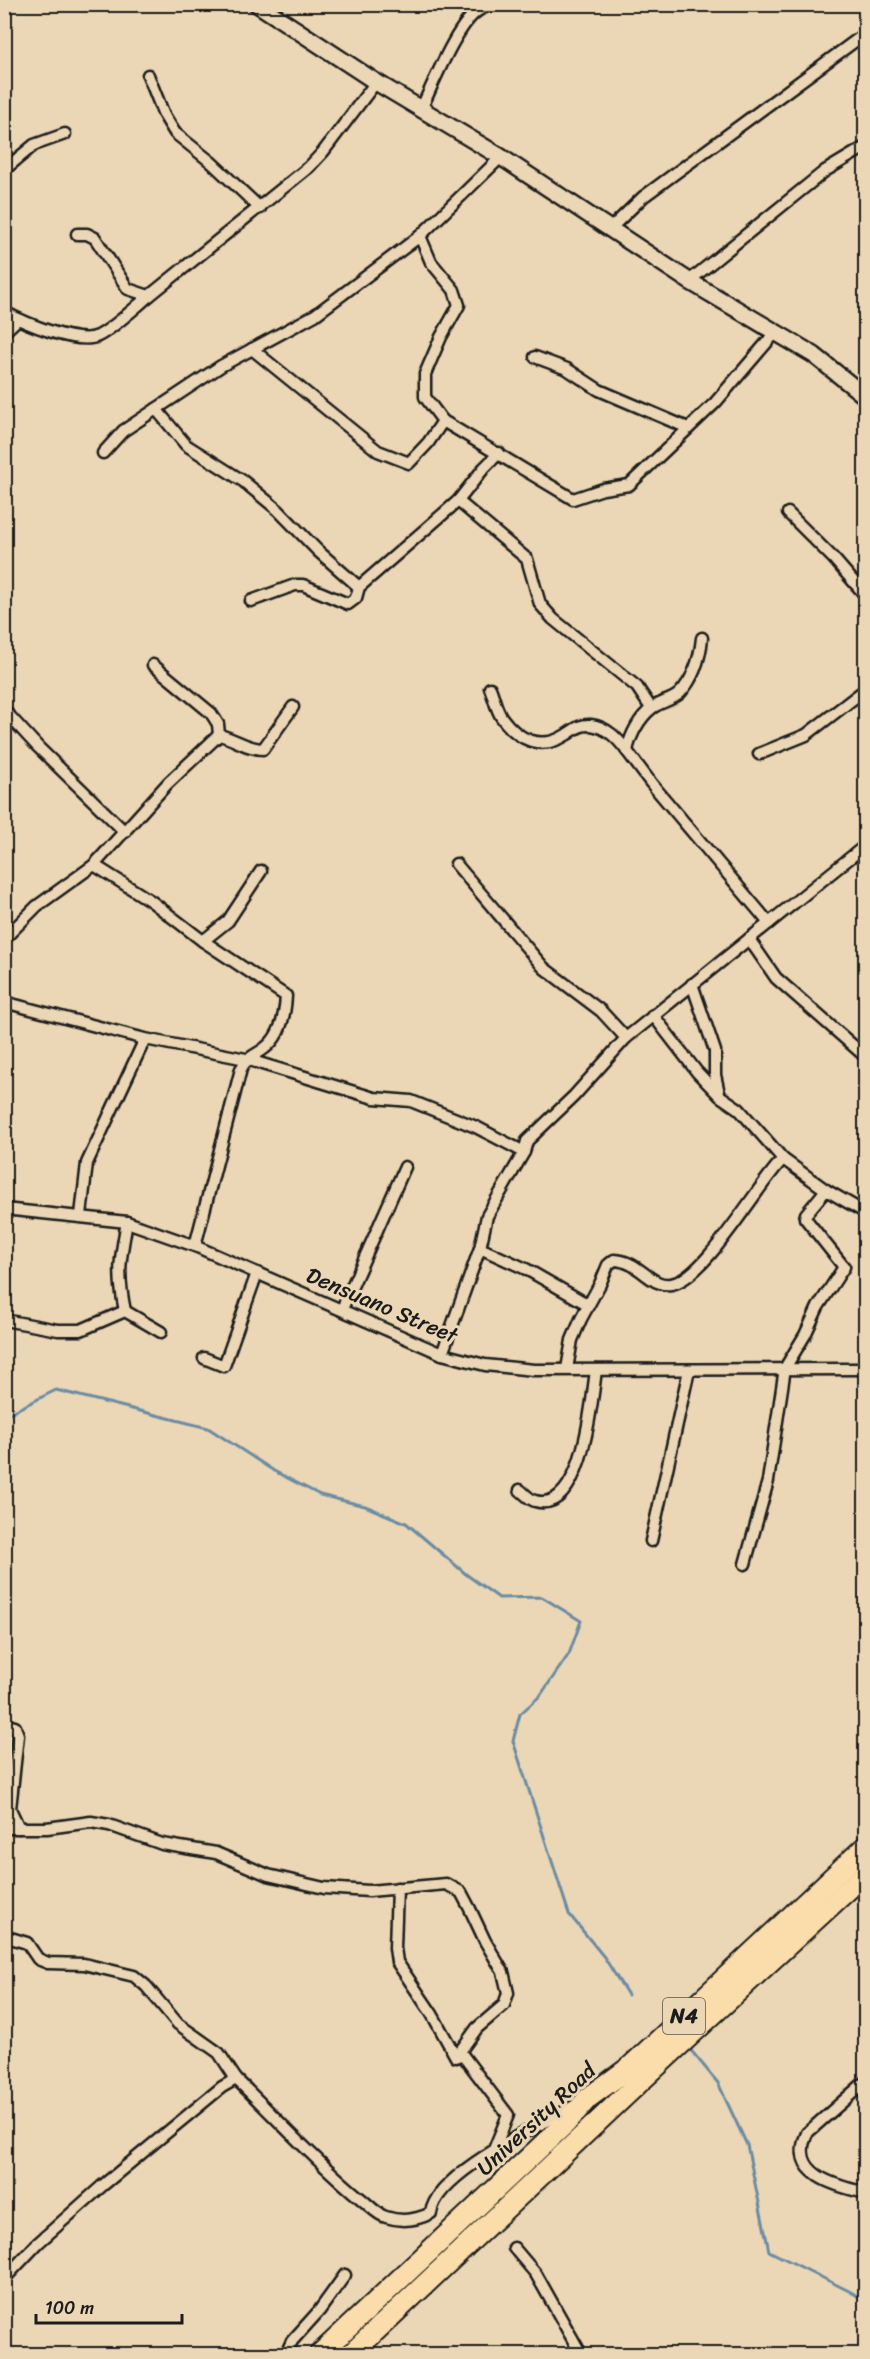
<svg xmlns="http://www.w3.org/2000/svg" width="870" height="2359" font-family="Sriracha,sans-serif">
	<rect width="100%" height="100%" fill="#ebd7b5"/>
	<filter id="ink" filterUnits="userSpaceOnUse"><feTurbulence type="fractalNoise" baseFrequency=".0167" numOctaves="2"/><feDisplacementMap in="SourceGraphic" scale="12" xChannelSelector="R" yChannelSelector="G"/><feConvolveMatrix kernelMatrix="1 2 1 2 8 2 1 2 1" color-interpolation-filters="sRGB"/></filter>
	<g filter="url(#ink)">
		<g fill="none" stroke-linecap="round" stroke-linejoin="round">
			<g stroke="#6b8ca4" stroke-width="3">
				<polyline points="4,1416 56,1390 208,1428 274,1471 320,1495 365,1506 406,1523 467,1575 499,1598 542,1597 581,1621 569,1654 540,1696 520,1714 513,1741 569,1914 604,1957 628,1995"/>
				<polyline points="689,2048 718,2083 747,2145 769,2251 849,2291 866,2301"/>
			</g>
			<g stroke="#1c1c1c" stroke-width="15">
				<g id="street">
					<polyline points="148,75 164,115 175,133 211,162 260,208"/>
					<path d="M421,109C433,85 457,23 479,10C483,7 488,6 492,4"/>
					<polyline points="4,170 34,145 65,134"/>
					<polyline points="611,228 643,197 866,33"/>
					<polyline points="77,234 87,234 95,238 128,289 149,296 309,167 323,152 376,82"/>
					<polyline points="420,236 431,262 454,290 459,305 441,337 425,374 425,397 443,421 573,499 603,489 629,485 715,403 775,333"/>
					<polyline points="689,281 825,171 865,147"/>
					<path d="M4,312C23,322 78,346 98,336C111,330 137,306 149,296"/>
					<polyline points="4,332 18,319"/>
					<polyline points="252,349 378,451 409,463 428,443 443,421"/>
					<polyline points="535,357 567,369 599,390 688,428"/>
					<polyline points="156,409 186,445 243,481 278,510 318,551 359,587"/>
					<polyline points="103,453 123,431 221,366 315,315 420,236 501,157"/>
					<polyline points="458,501 527,559 540,604 553,619 637,687 651,708"/>
					<polyline points="788,513 834,559 866,596"/>
					<polyline points="251,601 295,585 303,585 348,604 356,598 359,587 458,501 484,468 499,453"/>
					<path d="M702,638C700,658 695,677 680,693C673,700 660,702 652,708C639,718 630,736 627,751L651,783L769,923"/>
					<polyline points="153,665 211,713 218,724 219,735"/>
					<path d="M490,688C494,697 496,710 502,718C518,740 541,751 566,735C574,730 580,724 591,725C607,727 618,739 627,751"/>
					<polyline points="4,710 38,747 125,832"/>
					<path d="M219,735C234,738 247,749 263,749L293,707"/>
					<polyline points="759,754 806,735 866,689"/>
					<polyline points="456,864 544,968 601,1011 626,1038"/>
					<path d="M94,865L151,901L203,941L286,996C285,1015 281,1036 265,1048C255,1056 247,1057 241,1069L195,1246"/>
					<polyline points="4,939 37,906 94,865 168,783 219,735"/>
					<polyline points="749,939 776,978 866,1057"/>
					<polyline points="203,941 228,921 261,871"/>
					<polyline points="692,984 715,1051 715,1075 719,1093"/>
					<polyline points="4,1002 145,1039 246,1059 374,1098 411,1101 476,1127 524,1152"/>
					<polyline points="653,1015 697,1072 720,1096 739,1109 783,1159 826,1190 866,1213"/>
					<polyline points="4,1209 127,1222 195,1246 442,1354 485,1365 534,1370 866,1369"/>
					<polyline points="81,1215 87,1163 145,1039"/>
					<polyline points="480,1248 526,1269 587,1304"/>
					<polyline points="342,1309 405,1167"/>
					<path d="M125,1311C117,1273 120,1259 127,1222"/>
					<polyline points="4,1320 58,1330 81,1330 125,1311 161,1332"/>
					<polyline points="442,1354 480,1248 487,1216 524,1152 527,1141 574,1096 626,1038 866,845"/>
					<polyline points="204,1358 224,1366 257,1273"/>
					<path d="M567,1369L572,1340L581,1319L600,1284L608,1265L614,1260C641,1261 649,1287 671,1284C704,1280 757,1185 783,1159"/>
					<path d="M520,1490C525,1494 530,1500 535,1501C583,1515 592,1399 596,1370"/>
					<polyline points="651,1541 689,1370"/>
					<polyline points="745,1564 768,1481 785,1368 805,1335 818,1307 844,1267 805,1218 806,1214 826,1190"/>
					<polyline points="4,1724 15,1727 18,1735 10,1809 19,1828"/>
					<polyline points="4,1828 47,1828 91,1822 109,1825 162,1844 216,1853 268,1875 324,1888 369,1891 446,1884 461,1892 470,1909 485,1941 503,1972 508,1993 504,2005 477,2028 456,2057 432,2014 397,1962 395,1948 397,1888"/>
					<polyline points="4,1936 27,1943 38,1959 48,1963 84,1964 134,1976 146,1986 178,2024 219,2053 236,2079"/>
					<polyline points="461,2053 508,2115 493,2152"/>
					<path d="M866,2081L807,2133C788,2174 835,2186 866,2193"/>
					<polyline points="514,2248 536,2274 581,2354"/>
					<path d="M4,2279L38,2243L102,2186L222,2087L236,2079C278,2119 316,2162 360,2198C368,2204 377,2215 386,2217C401,2222 417,2220 431,2213C436,2173 538,2127 572,2107"/>
					<polyline points="286,2354 292,2341 319,2311 345,2275"/>
				</g>
			</g>
			<g stroke="#1c1c1c" stroke-width="20">
				<polyline id="secondary" points="257,4 376,82 501,157 689,281 814,355 866,397"/>
			</g>
			<g stroke="#1c1c1c" stroke-width="24">
				<g id="highway">
					<polyline points="320,2354 566,2123 588,2098 630,2067 866,1846"/>
					<polyline points="351,2354 644,2078 866,1873"/>
				</g>
			</g>
			<use href="#street" stroke="#ebd7b5" stroke-width="10"/>
			<use href="#secondary" stroke="#ebd7b5" stroke-width="15"/>
			<use href="#highway" stroke="#fbddab" stroke-width="20"/>
		</g>
	</g>
	<g text-anchor="middle" dominant-baseline="central" stroke-width="6" stroke-linejoin="round" paint-order="stroke">
		<rect fill="#ebd7b5" stroke="#5a544a" stroke-width="1.5" x="663" y="1998" width="42" height="36" rx="4.5"/>
		<g font-size="21" font-weight="bold" fill="#1c1c1c">
			<text x="684" y="2016">N4</text>
		</g>
		<g font-size="22" fill="#1c1c1c" stroke="#ebd7b5">
			<text transform="translate(382 1305) rotate(23)">Densuano Street</text>
			<text transform="translate(536 2119) rotate(-43)">University Road</text>
		</g>
	</g>
	<rect width="870" height="2359" fill="none" stroke="#ebd7b5" stroke-width="24"/>
	<rect x="12" y="12" width="846" height="2335" fill="none" stroke="#1c1c1c" stroke-width="2" filter="url(#ink)"/>
	<path d="M36 2314v9h146v-9" fill="none" stroke="#1c1c1c" stroke-width="3"/>
	<text x="45" y="2314" font-size="18" fill="#1c1c1c" stroke="#ebd7b5" stroke-width="4.5" paint-order="stroke">100 m</text>
</svg>
